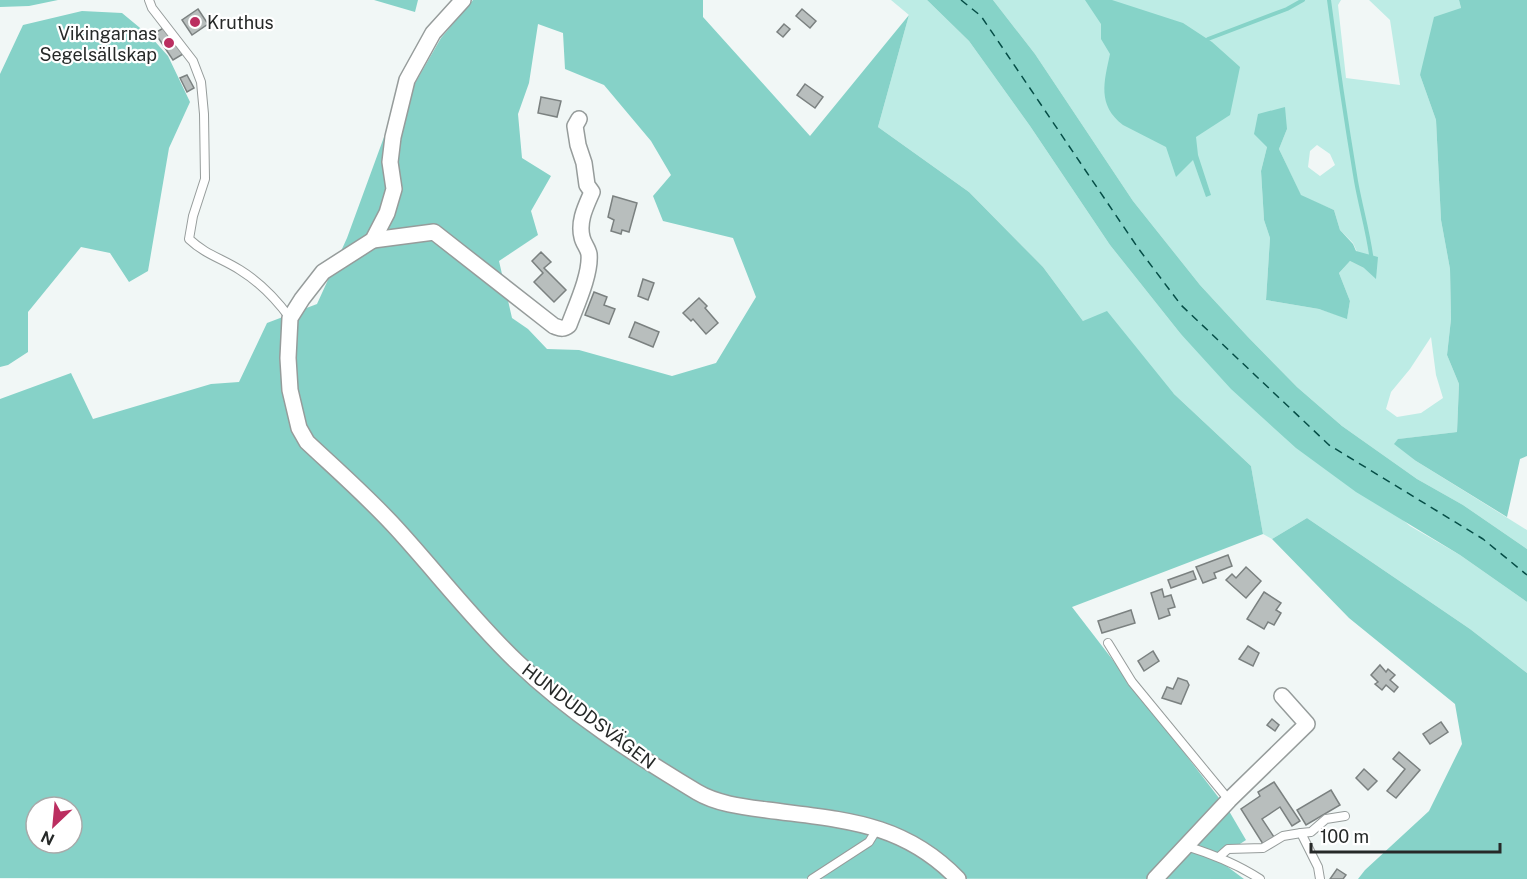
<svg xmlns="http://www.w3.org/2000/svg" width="1527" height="879" font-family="'Public Sans',sans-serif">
	<rect width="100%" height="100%" fill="#f1f7f6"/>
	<g fill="#bdece5" fill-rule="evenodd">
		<polygon points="891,0 927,0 969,41 1030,126 1110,245 1180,333 1410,526 1460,555 1527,602 1527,673 1470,629 1307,518 1272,539 1263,534 1251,466 1174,394 1083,321 1043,267 969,192 878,127 909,15"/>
		<path d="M993,0H1341L1338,5L1346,78L1400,85L1390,20L1369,0H1459L1461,8L1420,75L1436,120L1441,220L1450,269L1451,319L1447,355L1459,384L1457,432L1399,439L1416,461L1527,530V549L1463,505L1417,479L1342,426L1297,387L1248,337L1200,285L1133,201L1035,54ZM1287,129L1279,149L1301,196L1334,210L1340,230L1353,243L1364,268L1350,261L1339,273L1350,301L1347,318L1319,309L1266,300L1270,238L1264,220L1261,171L1267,147ZM1317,145L1330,154L1335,165L1320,176L1308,167L1310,151ZM1431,337L1436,375L1443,398L1421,413L1397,417L1386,409L1391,392L1410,369Z"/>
	</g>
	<g fill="#86d2c8" fill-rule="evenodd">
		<polygon points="374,0 418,0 415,12"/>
		<path d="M473,0H703V17L810,136L909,15L878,127L969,192L1043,267L1083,321L1107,311L1174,394L1251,466L1263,534L1072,607L1229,811L1246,840L1217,859L1244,879L0,878V399L71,373L93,419L211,384L239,382L267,323L317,304L347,238L384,137L441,38ZM538,24L563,33L565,69L604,85L651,141L671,175L653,196L663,221L733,238L756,297L716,363L672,376L579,350L547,349L528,329L512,318L499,261L538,235L531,211L551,176L522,158L518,114L529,83ZM36,807H72V843H36Z"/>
		<polygon points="1459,0 1527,0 1527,456 1520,459 1507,517 1416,461 1394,444 1398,439 1457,432 1459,384 1447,355 1451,319 1450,269 1441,220 1436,120 1420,75 1434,17 1461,8"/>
		<polygon points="82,11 122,13 151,37 168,56 190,102 169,148 148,271 129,282 110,253 81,247 28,312 28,352 8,365 0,367 0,74 23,25"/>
		<polygon points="1285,107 1287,129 1279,149 1301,195 1334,210 1340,230 1353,244 1356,251 1378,257 1376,279 1364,268 1350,261 1339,273 1350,301 1347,319 1319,309 1266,300 1270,238 1264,220 1261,171 1267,147 1254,134 1258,114"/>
		<polygon points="1307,518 1470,629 1527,673 1527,879 1358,879 1365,870 1429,811 1462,744 1455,704 1349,618 1272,539"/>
	</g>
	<g fill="#86d3c8">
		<polygon points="0,0 58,0 29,6 0,7"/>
		<polygon points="927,0 993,0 1035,54 1133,201 1200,285 1248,337 1297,387 1342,426 1417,479 1463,505 1527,549 1527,602 1460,555 1356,492 1296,448 1231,389 1180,333 1110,245 1030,126 969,41"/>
		<path d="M1085,0H1112L1183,23L1212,42L1240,67L1230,115L1196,137L1198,155L1211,195L1206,197L1193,160L1176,177L1166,147L1123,125C1097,105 1104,82 1110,54L1101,39V24Z"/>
	</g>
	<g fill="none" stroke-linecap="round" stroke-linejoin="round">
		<g stroke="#86d3c8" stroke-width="4">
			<path d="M1329,0C1337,61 1346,121 1356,181C1361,209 1369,235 1372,262"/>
			<polyline points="1208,39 1287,9 1303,0"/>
		</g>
		<polyline stroke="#054d46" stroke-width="1.5" stroke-dasharray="8 6" stroke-linecap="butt" points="961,0 981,16 1138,248 1181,305 1329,445 1483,539 1527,575"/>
	</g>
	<g fill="#b8bebd" stroke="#7b8180" stroke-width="1.5">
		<polygon points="198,9 208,24 192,35 182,20"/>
		<polygon points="802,9 816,21 810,28 796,16"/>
		<polygon points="784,24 790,29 783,37 777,32"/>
		<polygon points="165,27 183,54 173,60 155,33"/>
		<polygon points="187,75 194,88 187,92 180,78"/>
		<polygon points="805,84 823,97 815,108 797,95"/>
		<polygon points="541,97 561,101 557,117 538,113"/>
		<polygon points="613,196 637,203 629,232 622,230 621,234 611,231 614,220 608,217"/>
		<polygon points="541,252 551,262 544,268 566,290 554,302 534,282 543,273 532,261"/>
		<polygon points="643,279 654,283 648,300 638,296"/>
		<polygon points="594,292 607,297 604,305 615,309 609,324 585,315"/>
		<polygon points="699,298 707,306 705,308 718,323 706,334 693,319 691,321 683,313"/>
		<polygon points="635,322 659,332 653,347 629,337"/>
		<polygon points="1228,555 1232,566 1214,573 1216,578 1203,583 1196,567"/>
		<polygon points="1246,567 1261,581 1246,598 1226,580 1232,574 1236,578"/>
		<polygon points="1193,571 1196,579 1171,588 1168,580"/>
		<polygon points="1162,589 1164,597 1171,595 1175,607 1168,609 1170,615 1159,619 1151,593"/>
		<polygon points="1264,592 1281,603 1276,610 1281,613 1274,625 1268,622 1264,629 1247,619"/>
		<polygon points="1131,610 1135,623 1102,633 1098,621"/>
		<polygon points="1248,646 1259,653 1253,666 1239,659"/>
		<polygon points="1153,651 1159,661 1144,671 1138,661"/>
		<polygon points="1380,665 1386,672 1388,669 1395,675 1390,680 1398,687 1394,692 1386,685 1382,690 1375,684 1378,682 1371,675"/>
		<polygon points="1178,678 1187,681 1189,685 1181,704 1162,698 1167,687 1173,689"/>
		<polygon points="1272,719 1279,725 1275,731 1267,725"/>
		<polygon points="1441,722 1448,732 1430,744 1423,734"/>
		<polygon points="1399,752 1420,770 1396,798 1387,791 1405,769 1393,759"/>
		<polygon points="1364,769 1377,781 1368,790 1356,778"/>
		<polygon points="1274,782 1300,821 1292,826 1280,807 1262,819 1274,837 1263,844 1241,809 1260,796 1258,792"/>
		<polygon points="1331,790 1340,805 1306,825 1297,810"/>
		<polygon points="1337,869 1346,875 1343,879 1330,879"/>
	</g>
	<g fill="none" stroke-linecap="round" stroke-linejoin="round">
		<g stroke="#969c9b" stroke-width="10">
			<g id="lane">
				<path d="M149,0L152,8L193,61L201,82L204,114L205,179L193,216L189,239C206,255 221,258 240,270C261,283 276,299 290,318"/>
				<polyline points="1108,643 1132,682 1229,800"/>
				<polyline points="1301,833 1311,832 1326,819 1345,816"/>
				<path d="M1186,846C1212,854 1237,864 1260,879"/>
				<polyline points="1219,857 1228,849 1263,848 1283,836 1301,833 1318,867 1320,879"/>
				<polyline points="812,879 869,842 877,829"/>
			</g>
		</g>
		<g stroke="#969c9b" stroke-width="18">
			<g id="street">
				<path d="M463,0L433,33L407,80L393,137L390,162L394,189L387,213L373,240L323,272L302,299L290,318L288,358L290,390L299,428L307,442C338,471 370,499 398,530C438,574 474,621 517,662C570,713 634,754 697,792C717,804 744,807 767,810C841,820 902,821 958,879"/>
				<path d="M373,240L434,232L554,326C560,328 563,330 569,325C576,306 591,274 589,254C588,248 583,243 582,237C578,221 586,206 592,192L587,185L584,163L578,145L575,126L579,119"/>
				<polyline points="1155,879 1229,800 1307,724 1282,696"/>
			</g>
		</g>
		<use href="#lane" stroke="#fff" stroke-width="8"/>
		<use href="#street" stroke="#fff" stroke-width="15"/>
	</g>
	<g fill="#bb2e60" stroke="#fff" stroke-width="2">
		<circle cx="195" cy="22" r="6"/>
		<circle cx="169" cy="43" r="6"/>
	</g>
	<g text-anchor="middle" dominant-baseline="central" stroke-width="4.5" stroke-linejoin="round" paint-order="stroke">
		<g font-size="18" fill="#262928" stroke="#fff" text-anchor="start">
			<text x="207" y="22">Kruthus</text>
			<text x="157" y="33" text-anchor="end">Vikingarnas<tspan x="157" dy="21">Segelsällskap</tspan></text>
		</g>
		<g font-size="18" fill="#262928" stroke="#fff">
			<text transform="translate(589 716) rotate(37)">HUNDUDDSVÄGEN</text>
		</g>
	</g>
	<g transform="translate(54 825) rotate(206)"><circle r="28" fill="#ffffff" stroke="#a8a9a9" stroke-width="1.5"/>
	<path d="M0-4.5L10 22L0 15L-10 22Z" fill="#bb2e60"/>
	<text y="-9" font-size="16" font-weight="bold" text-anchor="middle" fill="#262928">N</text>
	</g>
	<path d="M1311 843v9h189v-9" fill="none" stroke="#262928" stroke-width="3"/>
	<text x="1320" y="843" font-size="18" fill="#262928" stroke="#ffffff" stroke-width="4.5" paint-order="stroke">100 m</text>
</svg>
